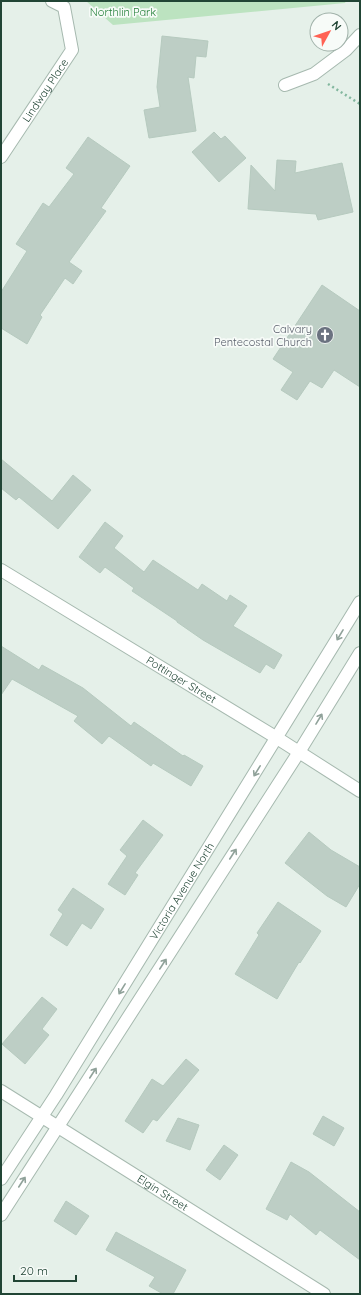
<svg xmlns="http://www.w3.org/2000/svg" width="361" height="1295" font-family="Quicksand,sans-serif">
	<rect width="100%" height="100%" fill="#e5f0e9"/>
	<polygon fill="#bce3c0" points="86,1 346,1 345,3 113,25"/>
	<g fill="#bdcec5" stroke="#b6cabf">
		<polygon points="162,36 208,41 206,57 196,56 194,78 188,77 196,131 149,138 144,110 160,107 157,87"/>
		<polygon points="214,132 221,139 225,136 246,158 219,182 192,152"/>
		<polygon points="88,137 130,166 101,208 106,211 69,262 82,271 73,284 65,278 40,315 42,317 27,344 1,328 1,292 27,251 16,244 43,203 49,207 74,174 66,168"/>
		<polygon points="277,160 296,161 295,173 342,163 353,212 318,220 316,214 248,209 251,165 275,191"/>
		<polygon points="322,285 360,311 360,387 334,370 322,388 310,381 297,400 281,390 293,372 273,359"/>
		<polygon points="1,459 52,501 73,475 91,490 58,529 19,497 16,500 1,488"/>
		<polygon points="105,522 123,536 114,548 144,572 153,560 198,590 202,584 227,601 230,595 247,606 233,626 282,655 274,669 266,664 260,673 203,640 177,622 177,621 132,591 134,588 105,567 100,573 79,557"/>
		<polygon points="1,646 39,670 42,665 83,688 131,726 134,722 183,756 184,755 203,766 191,786 153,763 151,766 109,736 102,744 74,721 78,716 12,679 1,695"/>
		<polygon points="143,820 163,835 135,873 138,875 125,895 108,884 127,856 120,850"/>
		<polygon points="309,832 331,850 360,867 360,884 346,907 327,896 285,863"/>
		<polygon points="73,888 104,909 91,929 82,923 67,946 50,935 63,914 58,910"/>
		<polygon points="278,902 321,931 300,963 299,962 277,999 235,974 259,935 257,933"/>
		<polygon points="42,997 57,1009 42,1029 49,1035 25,1064 2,1044"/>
		<polygon points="186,1059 199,1070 157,1121 153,1119 143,1133 125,1121 152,1079 163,1086"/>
		<polygon points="323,1116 344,1128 334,1146 313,1134"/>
		<polygon points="178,1118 199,1125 190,1150 166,1141"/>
		<polygon points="224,1145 238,1155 220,1180 206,1170"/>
		<polygon points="291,1162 309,1172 360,1212 360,1260 320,1230 316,1235 290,1214 287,1220 266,1209"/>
		<polygon points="66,1201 89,1216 76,1235 54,1221"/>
		<polygon points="116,1232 186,1270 173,1294 163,1294 149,1286 155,1277 106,1250"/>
	</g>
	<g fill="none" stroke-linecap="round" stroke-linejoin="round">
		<g stroke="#a6b9af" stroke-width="14">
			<g id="street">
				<polyline points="285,85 314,74 346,50 360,35"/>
				<path id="s1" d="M1,157L72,50L64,7L52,1"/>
				<path id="s2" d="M1,570L277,738L360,791"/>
				<path id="s3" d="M1,1091L324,1294"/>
				<path id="s4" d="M1,1179L56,1095L360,602"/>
				<polyline points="1,1215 299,752 360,653"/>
			</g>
		</g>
		<polyline stroke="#82b79e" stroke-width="2.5" stroke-dasharray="2 3" stroke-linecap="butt" points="328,84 360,104"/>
		<use href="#street" stroke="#fff" stroke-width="12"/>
	</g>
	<defs><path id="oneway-shaft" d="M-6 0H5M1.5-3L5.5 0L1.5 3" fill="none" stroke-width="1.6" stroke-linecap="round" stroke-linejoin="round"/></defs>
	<g stroke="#90a29a">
		<use href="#oneway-shaft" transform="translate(340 635) rotate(121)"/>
		<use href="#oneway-shaft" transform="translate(319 719) rotate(-59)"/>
		<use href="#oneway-shaft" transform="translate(257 771) rotate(122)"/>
		<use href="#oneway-shaft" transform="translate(233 854) rotate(-57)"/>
		<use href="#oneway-shaft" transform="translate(163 964) rotate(-57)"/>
		<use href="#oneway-shaft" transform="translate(122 989) rotate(122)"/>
		<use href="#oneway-shaft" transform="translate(93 1073) rotate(-57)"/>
		<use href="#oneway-shaft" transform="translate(22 1182) rotate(-57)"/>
	</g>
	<defs>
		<g id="church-disc" transform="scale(0.9)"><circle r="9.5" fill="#6b7280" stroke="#f7fbf8"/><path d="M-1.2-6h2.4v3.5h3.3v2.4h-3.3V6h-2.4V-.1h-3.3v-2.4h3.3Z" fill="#fff"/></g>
	</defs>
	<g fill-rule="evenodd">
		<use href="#church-disc" x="325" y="335"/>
	</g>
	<g text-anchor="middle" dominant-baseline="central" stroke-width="3.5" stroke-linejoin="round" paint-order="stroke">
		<g font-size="11" fill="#26813b" stroke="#f7fbf8">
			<text x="123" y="12">Northlin Park</text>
		</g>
		<g font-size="11" fill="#214535" stroke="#f7fbf8">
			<text stroke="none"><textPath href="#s1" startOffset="80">Lindway Place</textPath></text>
			<text stroke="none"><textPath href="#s2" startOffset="211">Pottinger Street</textPath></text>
			<text stroke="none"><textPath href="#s4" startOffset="340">Victoria Avenue North</textPath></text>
			<text stroke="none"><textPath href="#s3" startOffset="191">Elgin Street</textPath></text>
		</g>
		<g font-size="11" fill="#5b616d" stroke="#f7fbf8" text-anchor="end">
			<text x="312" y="329">Calvary<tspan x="312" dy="13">Pentecostal Church</tspan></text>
		</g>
	</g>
	<rect width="361" height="1295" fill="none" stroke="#214535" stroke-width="4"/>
	<g transform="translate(329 32) rotate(50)"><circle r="19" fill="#f7fbf8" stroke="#a1b2aa"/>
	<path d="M0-3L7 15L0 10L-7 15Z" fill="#ff6254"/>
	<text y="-6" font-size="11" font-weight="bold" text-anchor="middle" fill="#214535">N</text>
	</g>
	<path d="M14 1275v6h62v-6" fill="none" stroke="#214535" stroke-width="2"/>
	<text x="20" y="1275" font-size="12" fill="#214535" stroke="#f7fbf8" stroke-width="3" paint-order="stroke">20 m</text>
</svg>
